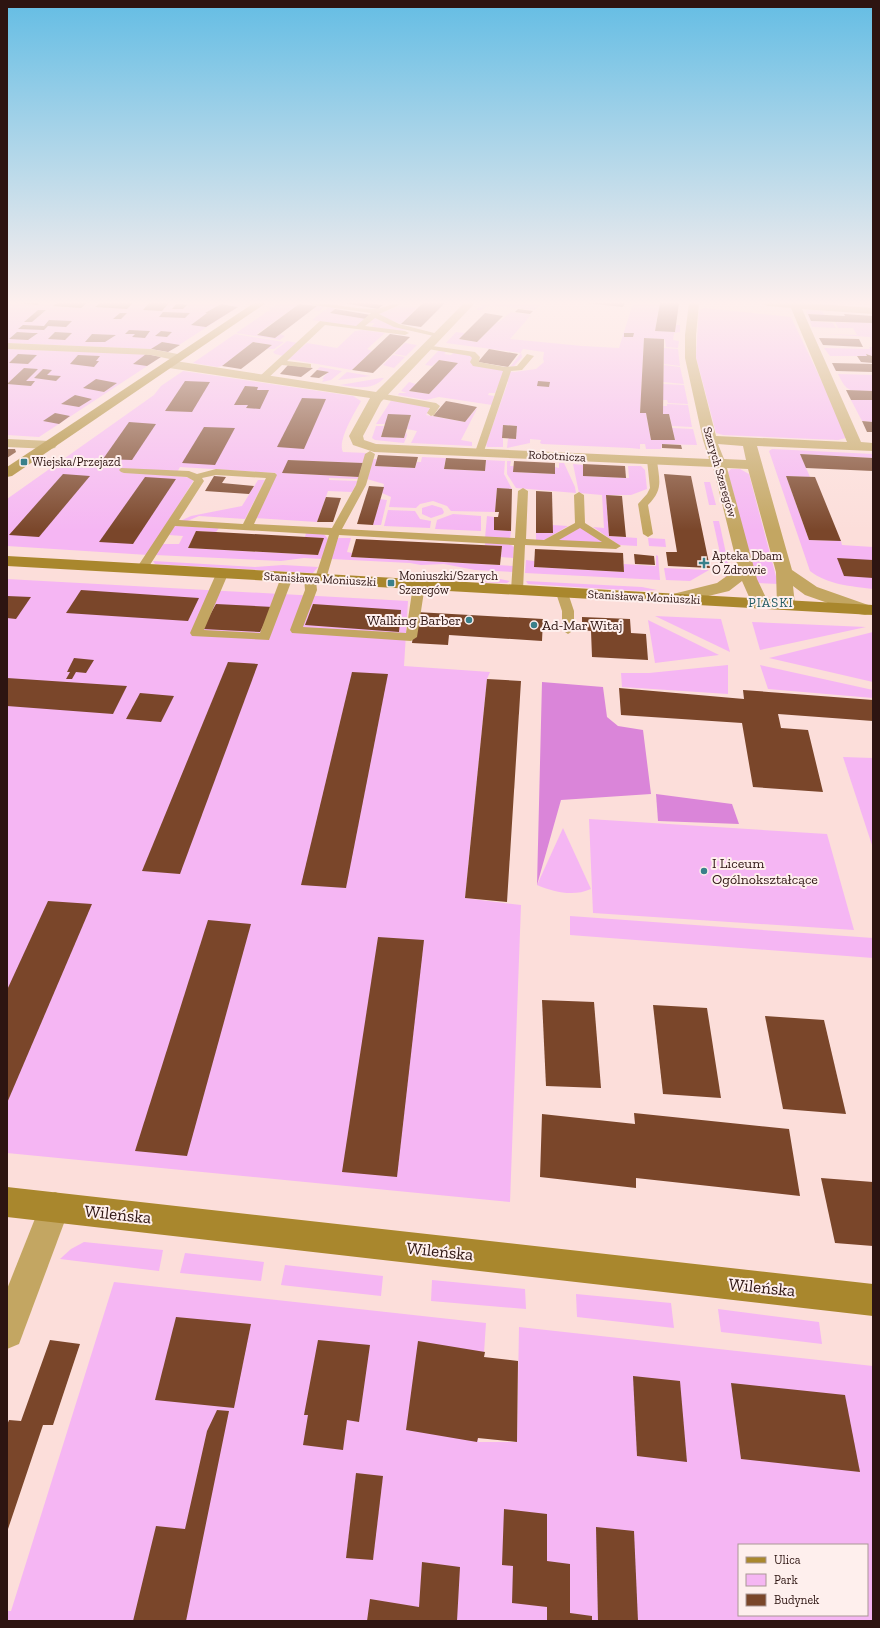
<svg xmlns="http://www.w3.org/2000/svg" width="880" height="1628" font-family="'Zilla Slab',serif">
	<rect width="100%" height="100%" fill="#fcdeda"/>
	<g fill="#f5b6f3" fill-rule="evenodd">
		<polygon points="7,303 237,303 243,304 168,352 149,349 7,343"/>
		<polygon points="280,303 305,303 326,306 319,311 313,310 316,306 299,304 257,334 275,338 280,334 285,336 280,340 236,333 271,309 268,308"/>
		<polygon points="483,303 542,303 535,310 490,305 481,310 476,310"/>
		<polygon points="633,303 660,303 655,330 675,332 676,325 680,325 680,332 674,333 673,340 679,341 678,348 666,347 665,340 664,339 644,338 640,413 646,413 651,440 675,440 672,428 693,429 697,445 662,444 661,449 646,449 645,444 640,444 640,449 630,448 542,444 540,443 541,440 530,439 530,443 507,448 508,438 516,439 517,426 503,425 503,447 487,447 486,444 508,382 503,381 497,388 495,393 489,393 488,395 494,396 492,405 439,397 426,400 398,395 399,393 407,393 401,391 409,382 416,384 409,391 429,394 457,363 439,360 432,366 425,365 439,350 447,351 444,354 451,355 453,353 450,352 470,355 482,367 514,372 536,369 544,362 543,359 544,352 523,349 521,352 522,357 514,366 510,367 521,353 446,343 456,332 465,333 459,339 477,342 497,322 499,322 511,312 531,315 510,339 582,346 619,348"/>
		<polygon points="330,306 335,309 330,313 366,319 357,327 312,320"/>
		<polygon points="399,306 417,308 401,324 379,316 379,314"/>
		<polygon points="705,308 791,317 847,434 846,438 838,440 723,435 716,433 696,357 699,310"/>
		<polygon points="809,310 821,311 825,315 808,314 811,321 833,323 836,328 812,327 806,311"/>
		<polygon points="374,318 406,329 402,331 370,328 375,323 367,323"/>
		<polygon points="849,321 873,323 873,343 870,337 824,334 857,335 853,328 838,328 835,322 849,323"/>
		<polygon points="362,330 385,333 367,349 372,351 352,370 288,359 307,343 337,348 355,331"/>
		<polygon points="235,334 284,342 274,349 267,349 271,345 253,342 222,366 217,367 193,363"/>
		<polygon points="287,341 298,343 283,356 275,354 273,352"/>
		<polygon points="405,343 417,345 406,356 394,354"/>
		<polygon points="869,347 873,347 873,358 870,355 866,354 867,356 830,356 824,348 870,349"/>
		<polygon points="664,348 678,349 680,366 664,364"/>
		<polygon points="7,349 146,354 161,357 39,437 7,435"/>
		<polygon points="393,355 405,357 394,368 383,365"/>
		<polygon points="664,365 680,367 684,384 663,382"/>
		<polygon points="320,367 342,371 331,380 322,382 324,379 322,379 328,372 317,370"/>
		<path d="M183,371L353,396L361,401C355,412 337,441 343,452L367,453L363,463L288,460L283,473L359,477V479L329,478V480L358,481L352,492L328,491L317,522L255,518L276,473L180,467L175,476L195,478L148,555L7,546V499L154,395L161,386Z"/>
		<polygon points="347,372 371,376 338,380"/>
		<path d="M838,374L873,375V391C851,390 848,395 838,374Z"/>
		<path d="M381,378H384C372,391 357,387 340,385Z"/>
		<polygon points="663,384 684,385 688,404 668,403 667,400 663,400"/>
		<polygon points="392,399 428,406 430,410 426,415 465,422 478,407 461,440 472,442 472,446 411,443 417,431 407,429 411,415 385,424 376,424"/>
		<polygon points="851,400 873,400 873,422 862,421"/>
		<polygon points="667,404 688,405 692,427 672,426 669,414 663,414 663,406 667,406"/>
		<polygon points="376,426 384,426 381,437 404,438 406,432 407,435 404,443 375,440 372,438"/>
		<path d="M772,449L873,454V458L800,454L810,477L786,476L809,540L841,541L842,545L873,547V589C851,586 828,585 810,571L769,451Z"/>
		<polygon points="422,457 446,458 444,469 485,471 486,460 505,461 504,474 512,489 497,488 495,512 451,511 447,506 433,501 420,504 416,508 389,507 391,497 382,493 384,484 367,479 373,459 377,459 375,466 415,468 417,462 421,462"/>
		<polygon points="507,461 511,461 510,466 514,466 513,472 555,474 555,467 559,468 559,463 564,463 575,487 576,493 516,488 507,474"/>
		<polygon points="573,464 583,465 584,476 629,478 628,466 641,466 645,470 647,489 631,495 606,495 609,536 637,538 637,546 619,545 593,527 604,528 602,495 579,493"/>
		<polygon points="731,469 740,469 749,474 778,584 756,583 728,472"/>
		<polygon points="258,480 265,480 245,519 199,516 185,522 178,522 191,516 242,506"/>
		<polygon points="704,482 710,482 716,505 709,505"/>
		<polygon points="380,499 387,500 381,525 373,525"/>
		<polygon points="432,505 442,508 444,512 443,514 431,518 422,514 422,508"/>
		<polygon points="388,510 415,511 420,519 431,521 430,528 384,526"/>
		<polygon points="453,514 481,516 481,531 435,529 437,520"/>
		<polygon points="487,516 494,517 494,530 511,531 510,539 485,538"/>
		<polygon points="713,521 719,521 730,572 730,576 726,581"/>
		<polygon points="553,525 568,526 543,541 536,540 536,533 553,533"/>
		<polygon points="174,526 219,528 216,532 196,531 188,548 318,555 323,538 305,537 306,533 324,534 328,539 322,559 304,558 281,561 155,555 163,544 179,544 183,536 169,535"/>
		<polygon points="580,526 609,544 555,542"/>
		<polygon points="338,538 351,538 347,552 352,553 351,557 514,566 514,572 475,570 444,564 421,565 410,563 331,559"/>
		<polygon points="648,538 665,539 666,547 649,546"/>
		<polygon points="485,542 508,543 514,547 513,558 501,557 502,546 485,545"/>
		<polygon points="656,555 658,556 660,580 525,573 526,560 534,561 534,567 624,572 624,564 656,566"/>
		<polygon points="153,561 255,567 283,565 318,567 313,573 155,564"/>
		<polygon points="664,568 709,570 690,581 666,580"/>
		<polygon points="426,574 479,575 510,581 507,583 473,582"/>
		<polygon points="7,579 408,601 404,666 490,672 487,679 465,898 521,905 510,1202 7,1153"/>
		<polygon points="526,581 642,587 657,590 639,591 528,584"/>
		<polygon points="655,616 721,619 730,652"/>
		<polygon points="648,620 719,655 655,663"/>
		<polygon points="752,622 866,627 760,650"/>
		<polygon points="873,632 873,682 769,658"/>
		<polygon points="728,665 728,694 622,687 621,673 649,673"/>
		<polygon points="760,665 873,690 873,698 768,689"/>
		<polygon points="843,757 873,758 873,845 872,845"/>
		<polygon points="589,819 827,834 854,930 593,913"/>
		<path d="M563,828L591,889C573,897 554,892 537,885Z"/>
		<polygon points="570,916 873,938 873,958 570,935"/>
		<polygon points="84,1242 163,1250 159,1271 60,1259 71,1249"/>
		<polygon points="185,1253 264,1262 261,1281 180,1273"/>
		<polygon points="285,1265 383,1276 381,1296 281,1285"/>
		<polygon points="432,1280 525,1289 526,1309 431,1301"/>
		<path d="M114,1282L486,1323L478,1442H517L519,1327L873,1366V1621H7V1611H11ZM739,1545H867V1615H739Z"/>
		<polygon points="576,1294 671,1303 674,1328 577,1317"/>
		<polygon points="718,1309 819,1322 822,1344 721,1332"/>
	</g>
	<g fill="#da85d9">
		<polygon points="542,682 603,687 607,717 618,726 643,730 651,794 561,800 537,885"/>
		<polygon points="656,794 732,804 739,824 658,821"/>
	</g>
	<g fill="#7a462a">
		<polygon points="16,303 40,303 38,305"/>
		<polygon points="57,303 87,303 81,308 53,306"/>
		<polygon points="100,303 133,303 127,309 95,307"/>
		<polygon points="149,303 169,303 162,311 143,310"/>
		<polygon points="343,303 368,303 383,305 378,309"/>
		<polygon points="423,303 445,303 421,327 401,324"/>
		<polygon points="586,303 625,303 623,307"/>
		<polygon points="660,303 679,303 675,332 655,331"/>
		<polygon points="176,304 181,304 187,305 183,309 172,309"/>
		<polygon points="221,304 238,307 206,327 191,325 207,313 205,313"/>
		<polygon points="299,304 317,306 275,338 257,335"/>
		<polygon points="335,309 371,315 366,319 330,313"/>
		<polygon points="518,309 533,311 530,314 515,312"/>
		<polygon points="38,310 46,310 32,322 24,322"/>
		<polygon points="163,312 190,313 185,318 159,317"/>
		<polygon points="120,313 127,313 121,319 113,319"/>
		<polygon points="485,313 503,316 477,342 459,339"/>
		<polygon points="808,314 845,316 844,314 873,316 873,323 811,321"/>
		<polygon points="49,320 72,321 66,327 48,326 44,330 18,329 23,325 44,326"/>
		<polygon points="129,330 150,331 145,338 132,337 135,334 125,334"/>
		<polygon points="161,331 172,332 167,337 155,336"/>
		<polygon points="17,332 33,333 38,333 28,340 9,339"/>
		<polygon points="55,332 72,333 65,340 48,339"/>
		<polygon points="624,333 634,333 633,337 624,337"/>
		<polygon points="92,334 116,335 105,342 85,342"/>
		<polygon points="390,334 410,337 373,373 352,370"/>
		<polygon points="644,338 664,339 663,414 669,414 675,440 651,440 646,413 640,413"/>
		<polygon points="819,338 859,339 863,347 823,345"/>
		<polygon points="162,342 180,345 168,352 151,349"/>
		<polygon points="253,342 272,345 241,369 222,366"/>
		<polygon points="489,349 500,351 518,354 508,367 478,362"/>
		<polygon points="18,354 37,355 28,364 9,363"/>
		<polygon points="146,354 161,357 147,366 133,364"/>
		<polygon points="866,354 872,356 873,363 861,362 857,356 867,356"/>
		<polygon points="78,355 100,356 96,361 99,361 94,367 70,364"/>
		<polygon points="439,360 458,363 429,394 409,391"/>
		<polygon points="832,363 873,364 873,372 836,371"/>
		<polygon points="288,365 313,368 301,377 280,374"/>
		<polygon points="24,368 38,369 26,381 35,381 31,386 7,384"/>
		<polygon points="43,369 52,370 47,375 61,376 56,381 34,378"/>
		<polygon points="317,370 329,372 319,378 310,377"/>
		<polygon points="96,379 117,383 104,392 83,388"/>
		<polygon points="185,381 210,382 192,412 165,411"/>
		<polygon points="538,381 550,382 549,387 537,386"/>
		<polygon points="245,386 258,387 257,390 269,390 260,409 246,408 248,405 234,405"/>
		<polygon points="846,390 873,391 873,400 851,400"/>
		<polygon points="75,395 92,399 79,407 61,404"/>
		<polygon points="302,398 326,399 304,449 277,447"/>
		<polygon points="446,401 457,403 477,407 465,422 433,416"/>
		<polygon points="55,413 70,416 59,424 43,421"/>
		<polygon points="388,414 411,415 404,438 381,437"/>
		<polygon points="862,421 873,422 873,432 867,432"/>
		<polygon points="129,422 156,424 132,460 103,459"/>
		<polygon points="503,425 517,426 516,439 502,438"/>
		<polygon points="204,427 235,428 215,465 182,463"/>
		<polygon points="662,444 681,445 682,449 662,448"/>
		<polygon points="8,449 15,449 16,452 7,458"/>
		<polygon points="800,454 873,458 873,471 806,468"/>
		<polygon points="378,455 418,457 415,468 375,466"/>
		<polygon points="446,458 486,460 485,471 444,469"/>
		<polygon points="288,460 363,463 359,477 282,473"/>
		<polygon points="514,461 555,463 555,474 513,472"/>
		<polygon points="583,464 625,466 626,478 583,476"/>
		<polygon points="63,474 90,476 39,537 9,535"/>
		<polygon points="664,474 691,476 710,568 668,566 666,552 677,552"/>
		<polygon points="214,476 226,477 222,483 254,486 249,494 205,491"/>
		<polygon points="786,476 815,477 841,541 809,540"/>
		<polygon points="145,477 176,479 133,544 99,542"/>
		<polygon points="369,486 384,487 373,525 357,524"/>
		<polygon points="497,488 512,489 511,531 494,530 494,517 498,517 499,512 495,512"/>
		<polygon points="536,491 552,492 553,533 536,533"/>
		<polygon points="606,495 622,496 626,537 609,536"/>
		<polygon points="326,497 341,498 333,522 317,522"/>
		<polygon points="196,531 216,532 324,538 318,555 188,548"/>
		<polygon points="356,539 502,546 500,565 351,557"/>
		<polygon points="535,549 623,553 624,572 534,567"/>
		<polygon points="634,554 654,556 655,565 635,564"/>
		<polygon points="837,558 873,560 873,578 844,576"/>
		<polygon points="81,590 199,598 188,621 66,613"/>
		<polygon points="7,596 31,597 16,619 7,618"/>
		<polygon points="216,604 273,607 260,632 202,629"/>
		<polygon points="313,604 401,610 399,632 305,625"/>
		<polygon points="416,612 543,619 542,641 449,635 448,645 412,643"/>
		<polygon points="582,617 630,619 631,633 646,634 648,660 592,657 591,631 582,630"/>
		<polygon points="74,658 94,660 86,673 76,672 72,679 66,679 70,672 67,672"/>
		<polygon points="228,662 258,664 180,874 142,871"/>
		<polygon points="352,672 388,674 346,888 301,885"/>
		<polygon points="7,678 127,686 113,714 7,706"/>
		<polygon points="487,679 521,681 507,902 465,898"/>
		<polygon points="619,688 744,699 743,690 873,700 873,721 778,714 781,728 808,730 823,792 753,787 742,723 621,715"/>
		<polygon points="140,693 174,696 161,722 126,719"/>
		<polygon points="48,901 92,904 7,1103 7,990"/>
		<polygon points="208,920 251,924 187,1156 135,1151"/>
		<polygon points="378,937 424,940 397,1177 342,1172"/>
		<polygon points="542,1000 594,1002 601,1088 546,1086"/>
		<polygon points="653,1005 707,1008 721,1098 663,1094"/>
		<polygon points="765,1016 824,1020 846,1114 783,1109"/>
		<polygon points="634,1113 789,1129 800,1196 636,1178 636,1188 540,1177 542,1114 635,1124"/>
		<polygon points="821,1178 873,1182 873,1246 835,1243"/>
		<polygon points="176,1317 251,1324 234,1408 155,1400"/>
		<polygon points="50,1340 80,1344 53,1425 43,1425 7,1532 7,1425 9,1420 21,1421"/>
		<polygon points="318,1340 370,1345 359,1422 347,1420 343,1450 303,1445 308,1415 304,1415"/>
		<polygon points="418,1341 485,1352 484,1357 518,1361 517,1442 478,1438 477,1442 406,1430"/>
		<polygon points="633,1376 680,1381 687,1462 637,1456"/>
		<polygon points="731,1383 845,1395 860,1472 741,1459"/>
		<polygon points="217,1410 229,1411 186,1621 133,1621 156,1526 185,1529 207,1431"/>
		<polygon points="356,1473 383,1476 373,1560 346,1558"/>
		<polygon points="504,1509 547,1514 547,1561 570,1564 570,1613 592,1616 592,1621 547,1621 547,1607 512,1603 513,1566 502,1565"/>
		<polygon points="596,1527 634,1531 638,1621 598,1621"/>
		<polygon points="422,1562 460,1567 457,1621 367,1621 370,1599 419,1607"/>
	</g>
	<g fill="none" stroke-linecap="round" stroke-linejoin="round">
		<g fill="#c3a662" fill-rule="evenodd">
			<path d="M309,303C331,302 352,309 374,309C383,309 391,303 400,303L397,306L379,314L399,324L442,335L438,337L394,327L375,318L365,326L405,331L409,333L405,335L325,325L287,361L311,364V368L282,365L266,380H260V376L320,321L356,326L371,313L313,305Z"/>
			<polygon points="425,345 475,352 480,357 479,362 505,367 517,366 527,354 534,356 522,370 511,371 483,454 477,454 475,452 503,371 473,366 470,362 472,358 470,356 428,349 425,349"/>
			<polygon points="379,393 436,403 440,406 434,415 431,416 427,413 430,408 376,398 376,394"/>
			<path d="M370,451L375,454L366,485L342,529L515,538L518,491L523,488L528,491L526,539L544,540L575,523L574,495L579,492L584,495L585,523L621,546L616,549L525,545L523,590L517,593L511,590L514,545L339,535L326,579L320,582L316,581L317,590L303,627L406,633L413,585L419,582L425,585L417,637L411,641L292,633L290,630L305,590L304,579L310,576L315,578L329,535L175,526L146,571H138L136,569L194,481L187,477L124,473L121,472L119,470L121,468L189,471L197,474L216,469L275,473L277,475L254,524L332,528L356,485L365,454ZM216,475L266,478L243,524L179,520L204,481L202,478ZM580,528L602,542L559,540Z"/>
			<path d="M652,457L657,460C659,480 664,489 648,505L653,534L648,537L643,534L638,504L647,494L650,488L647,460Z"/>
			<polygon points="222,571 228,574 204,630 260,633 281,577 287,574 293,577 269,640 192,636 190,633 216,574"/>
			<polygon points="562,590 568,593 574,611 574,630 568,634 562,630 562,611 556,593"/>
		</g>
		<g fill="#c3a662" fill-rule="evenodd">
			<path d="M464,303H475L381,402L363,436L364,440L376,444L709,459L703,440L685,358V335L689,303H699L696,335V358L716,436L847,442L791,308L767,306L762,303H807L873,308V314L802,309L861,442L873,443V451L757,446L792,570L817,587L871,606L873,609L871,614L865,615L859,614L805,595L793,586L795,605L792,609L786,610L780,609L777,605L776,572L748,469L727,468L757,579L769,604L766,608L760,609L754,608L742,581L729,591L675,604L669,603L666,599L669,595L717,583L738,568L713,467L374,452L353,445L349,436L370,398L169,368L163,364L169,360L376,392ZM718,444L743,446L746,460L724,459Z"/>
			<polygon points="7,343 151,349 183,355 185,357 179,361 151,355 7,349"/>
			<polygon points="7,439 50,441 55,442 57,445 55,448 50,449 7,447"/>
			<polygon points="55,1192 66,1196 70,1207 19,1344 7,1349 7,1289 44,1196"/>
		</g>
		<g fill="#a9872d" fill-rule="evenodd">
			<polygon points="254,303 266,303 12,476 7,477 7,467"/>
			<polygon points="7,556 873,605 873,615 7,566"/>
			<polygon points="7,1187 873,1284 873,1316 7,1217"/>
		</g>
	</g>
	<linearGradient id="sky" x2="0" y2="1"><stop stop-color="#64bde4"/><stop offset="0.57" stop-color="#fef0ee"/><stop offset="1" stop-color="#fef0ee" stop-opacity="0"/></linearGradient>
	<rect width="880" height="531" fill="url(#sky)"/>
	<g fill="#39808a" stroke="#feefed" stroke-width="1.5">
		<rect x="20" y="458" width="8" height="8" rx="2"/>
		<path d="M702 557h4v4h4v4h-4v4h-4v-4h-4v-4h4z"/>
		<rect x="387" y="579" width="8" height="8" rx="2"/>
		<circle cx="469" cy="620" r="4"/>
		<circle cx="534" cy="625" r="4"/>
		<circle cx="704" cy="871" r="4"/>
	</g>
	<g text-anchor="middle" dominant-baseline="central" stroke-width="4" stroke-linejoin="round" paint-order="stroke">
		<g font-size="12" fill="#2d1411" stroke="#feefed">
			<text transform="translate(557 456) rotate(3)">Robotnicza</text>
			<text transform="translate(720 472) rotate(74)">Szarych Szeregów</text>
			<text transform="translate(320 579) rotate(3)">Stanisława Moniuszki</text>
			<text transform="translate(644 597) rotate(3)">Stanisława Moniuszki</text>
		</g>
		<g font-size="12" fill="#2d1411" stroke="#feefed" text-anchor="start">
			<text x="32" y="462">Wiejska/Przejazd</text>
			<text x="712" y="556">Apteka Dbam<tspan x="712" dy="14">O Zdrowie</tspan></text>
			<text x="399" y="576">Moniuszki/Szarych<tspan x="399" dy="14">Szeregów</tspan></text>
		</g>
		<g font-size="13" letter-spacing="1" fill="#225b63" stroke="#feefed">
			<text x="771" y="602">PIASKI</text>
		</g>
		<g font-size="14" fill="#2d1411" stroke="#feefed" text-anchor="start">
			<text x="461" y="620" text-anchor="end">Walking Barber</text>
			<text x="542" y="625">Ad-Mar Witaj</text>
			<text x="712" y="863">I Liceum<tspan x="712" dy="16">Ogólnokształcące</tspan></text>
		</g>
		<g font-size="17" fill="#2d1411" stroke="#feefed">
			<text transform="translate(118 1214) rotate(6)">Wileńska</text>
			<text transform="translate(440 1251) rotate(6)">Wileńska</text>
			<text transform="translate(762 1287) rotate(6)">Wileńska</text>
		</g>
	</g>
	<rect width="880" height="1628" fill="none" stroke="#2d1411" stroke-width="16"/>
	<rect x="738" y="1544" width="130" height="72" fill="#feefed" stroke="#aa9795"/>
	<rect x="746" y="1557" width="20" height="6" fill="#a9872d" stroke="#aa9795"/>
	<text x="774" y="1564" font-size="12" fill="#2d1411">Ulica</text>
	<rect x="746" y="1574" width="20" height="12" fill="#f5b6f3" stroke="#aa9795"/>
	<text x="774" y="1584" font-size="12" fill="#2d1411">Park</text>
	<rect x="746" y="1594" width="20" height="12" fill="#7a462a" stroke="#aa9795"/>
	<text x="774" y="1604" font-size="12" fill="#2d1411">Budynek</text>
</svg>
